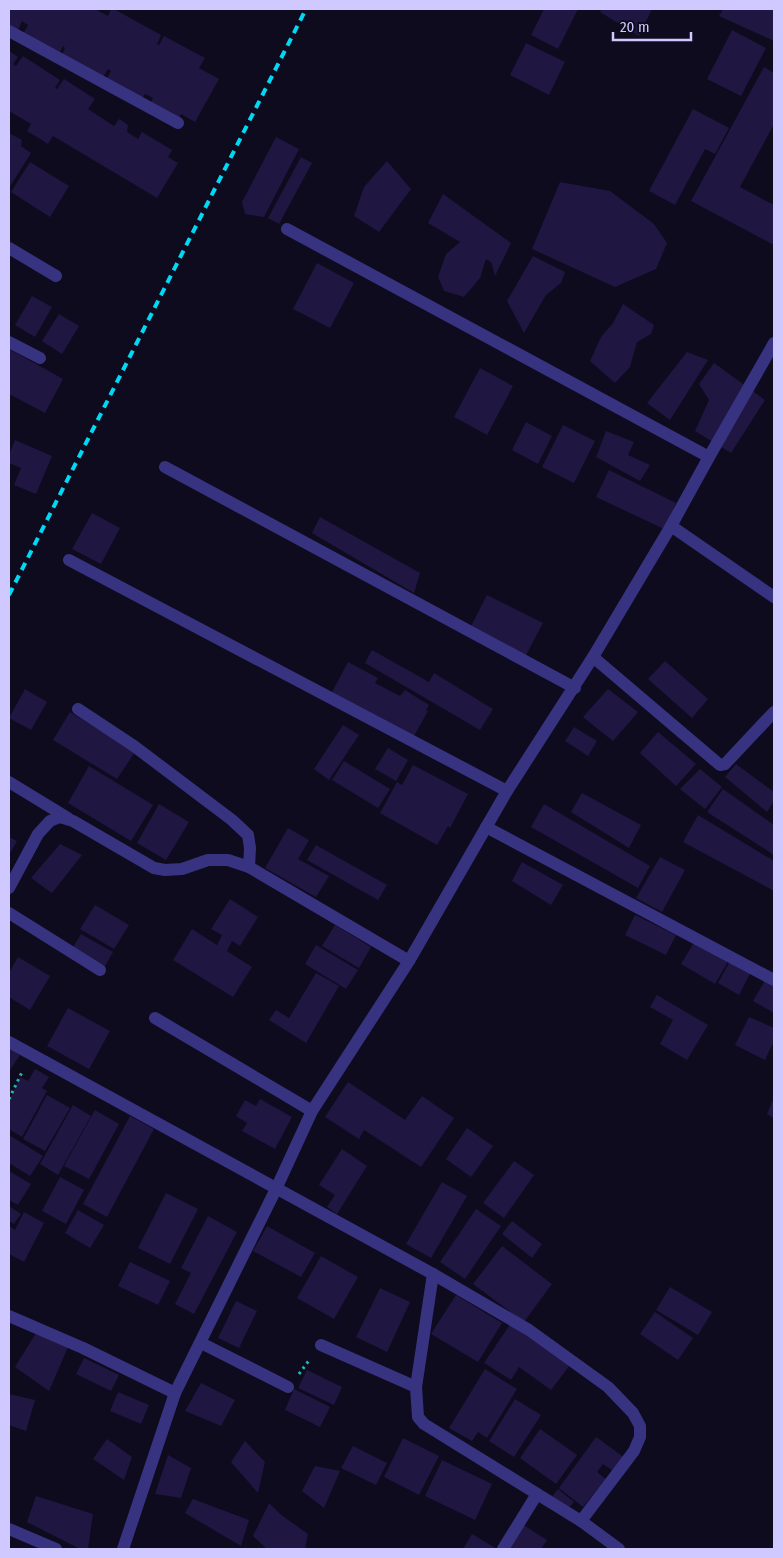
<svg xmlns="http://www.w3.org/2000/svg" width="783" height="1558" font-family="'Fira Sans Condensed',sans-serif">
	<rect width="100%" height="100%" fill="#0e0b1f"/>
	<g fill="#1f1641">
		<polygon points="9,9 95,9 108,16 111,9 114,9 161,35 157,44 159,45 164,36 205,58 199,68 219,79 195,122 181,114 178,121 149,106 153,98 145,94 141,100 105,82 111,71 108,69 103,77 61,56 65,48 63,46 60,52 23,34 28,25 22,21 18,30 9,25"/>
		<polygon points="544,9 578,9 558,49 531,35"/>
		<polygon points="602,9 652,9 639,36 600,12"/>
		<polygon points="723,9 774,9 774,41 719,16"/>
		<polygon points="732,30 766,48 741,96 707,79"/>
		<polygon points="526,43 565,62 549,95 510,75"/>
		<polygon points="9,51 18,57 13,64 16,66 23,56 60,80 55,88 57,89 64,79 95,99 88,109 114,126 119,119 128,125 127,132 138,139 142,132 172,150 168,157 178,163 157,198 53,136 48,144 27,131 31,124 9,111"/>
		<polygon points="764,67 774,73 774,124 740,187 774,205 774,245 691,201"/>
		<polygon points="693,109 729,128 715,154 705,149 675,205 649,191"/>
		<polygon points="9,133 22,140 21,146 31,153 9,188"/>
		<polygon points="276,137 299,149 264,217 245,214 242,202"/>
		<polygon points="301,157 312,163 279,224 268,218"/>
		<polygon points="387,161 411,189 379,232 354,216 364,187"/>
		<polygon points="30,162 69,186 50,217 11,192"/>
		<polygon points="560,182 610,191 654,224 667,243 656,269 615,287 532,249"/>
		<polygon points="443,194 511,243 495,276 491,262 486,259 480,278 464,297 444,291 438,277 446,254 460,242 428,223"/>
		<polygon points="533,256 565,272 561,283 546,295 524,333 507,301"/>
		<polygon points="317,263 354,283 330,328 293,309"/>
		<polygon points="32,296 52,307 35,337 15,325"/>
		<polygon points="623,304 654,325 651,334 637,342 630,367 615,383 590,361 601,337 613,323"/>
		<polygon points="59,314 79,326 62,354 42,341"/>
		<polygon points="9,349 63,379 45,413 9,394"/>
		<polygon points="687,352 708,360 670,420 647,403"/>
		<polygon points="714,363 765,400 731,453 695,431 709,400 699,384"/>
		<polygon points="480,368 513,386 487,435 454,417"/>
		<polygon points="526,422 552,436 538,464 512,450"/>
		<polygon points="563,425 595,441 574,483 542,467"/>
		<polygon points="606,431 634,442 628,455 650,465 640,481 596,457"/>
		<polygon points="15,440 52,456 36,494 14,485 21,468 9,463 9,455"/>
		<polygon points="609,470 676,503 664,529 596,497"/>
		<polygon points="92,513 120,528 101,564 72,549"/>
		<polygon points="320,517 420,573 414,593 312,533"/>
		<polygon points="487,595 543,623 525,657 470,628"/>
		<polygon points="372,650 429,682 434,673 493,709 480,730 365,663"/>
		<polygon points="665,661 708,699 692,718 648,679"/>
		<polygon points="348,662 378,678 375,683 400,696 405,690 429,705 426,710 428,711 414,736 331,694"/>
		<polygon points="25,689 47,702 31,730 9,718"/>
		<polygon points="608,689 638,712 613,741 583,717"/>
		<polygon points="70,712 135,752 117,779 53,740"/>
		<polygon points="343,725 359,735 329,780 314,769"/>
		<polygon points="574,727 597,741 588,756 565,741"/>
		<polygon points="658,732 696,764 676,786 640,753"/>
		<polygon points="388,748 408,760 396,781 375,769"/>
		<polygon points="344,761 390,789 378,808 332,780"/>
		<polygon points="736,764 774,792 774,801 767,812 725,777"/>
		<polygon points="413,765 468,794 450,828 448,826 437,845 380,813 397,782 402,785"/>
		<polygon points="89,766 153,805 131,841 68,803"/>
		<polygon points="700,769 722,787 705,809 680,789"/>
		<polygon points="723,789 774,825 774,855 707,812"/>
		<polygon points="582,793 641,825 629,848 571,812"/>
		<polygon points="159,804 189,822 166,860 137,843"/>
		<polygon points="544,804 650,866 638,888 531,827"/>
		<polygon points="698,815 774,861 774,891 683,842"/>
		<polygon points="288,828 309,840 298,859 329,876 316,897 265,868"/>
		<polygon points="9,837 17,841 9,855"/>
		<polygon points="60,844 82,855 52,893 31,878"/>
		<polygon points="316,845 387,885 378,900 307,860"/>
		<polygon points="660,857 685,870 662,912 636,898"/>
		<polygon points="522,862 563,885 551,905 512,881"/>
		<polygon points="230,899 258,917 240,946 232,941 227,951 252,967 233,997 173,960 192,929 217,945 222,935 211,929"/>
		<polygon points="95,905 129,925 114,949 80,929"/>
		<polygon points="635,915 676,935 666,955 625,935"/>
		<polygon points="335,925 371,947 359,968 322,946"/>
		<polygon points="81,934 113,952 105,966 73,947"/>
		<polygon points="696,939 730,958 715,984 681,964"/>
		<polygon points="316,945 358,970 346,989 305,964"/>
		<polygon points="18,957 50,976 30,1010 9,997 9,973"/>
		<polygon points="730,961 751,972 739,995 718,983"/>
		<polygon points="316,973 339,986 306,1043 269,1020 276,1010 289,1018"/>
		<polygon points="767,977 774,981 774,1013 753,1001"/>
		<polygon points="657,995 708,1025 687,1060 660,1044 673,1020 650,1007"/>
		<polygon points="68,1008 110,1031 89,1069 47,1046"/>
		<polygon points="749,1017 774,1028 774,1041 765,1060 735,1045"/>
		<polygon points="9,1048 20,1055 10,1070 9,1069"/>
		<polygon points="35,1069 49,1077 42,1088 47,1091 22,1137 9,1129 9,1101 20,1077 28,1081"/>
		<polygon points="348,1082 405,1120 422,1096 454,1118 421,1167 364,1130 359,1139 325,1117"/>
		<polygon points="47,1095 70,1108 45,1151 23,1139"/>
		<polygon points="774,1097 774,1118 767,1114"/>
		<polygon points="260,1099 292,1117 275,1149 242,1131 247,1123 236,1116 245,1100 256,1106"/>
		<polygon points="73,1105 91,1116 58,1175 40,1164"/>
		<polygon points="95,1110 119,1124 89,1179 64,1166"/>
		<polygon points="130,1116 154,1129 107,1217 83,1204"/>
		<polygon points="467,1128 493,1146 471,1177 446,1159"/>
		<polygon points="9,1135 43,1156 30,1176 9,1163"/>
		<polygon points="342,1149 367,1166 337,1214 327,1207 335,1195 319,1185"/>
		<polygon points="514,1161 534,1175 504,1218 483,1203"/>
		<polygon points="9,1171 31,1184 18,1205 9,1200"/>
		<polygon points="60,1177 84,1190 66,1224 42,1211"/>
		<polygon points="442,1182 467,1196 431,1258 406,1244"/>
		<polygon points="166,1193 198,1209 170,1264 138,1248"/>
		<polygon points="9,1206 21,1214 14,1224 9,1221"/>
		<polygon points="476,1209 501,1226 465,1279 440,1262"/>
		<polygon points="78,1210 104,1225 90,1248 65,1233"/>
		<polygon points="24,1212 44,1223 24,1262 9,1254 9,1226 15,1230"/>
		<polygon points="208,1216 237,1232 194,1314 175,1304 191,1273 181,1268"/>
		<polygon points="512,1221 542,1244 532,1258 502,1234"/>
		<polygon points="267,1226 315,1253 301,1277 253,1251"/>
		<polygon points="502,1246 552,1284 524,1322 473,1284"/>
		<polygon points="321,1256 358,1277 334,1319 297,1298"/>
		<polygon points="130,1262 170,1281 158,1305 118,1286"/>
		<polygon points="670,1287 712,1312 698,1335 656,1310"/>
		<polygon points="380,1288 410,1302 387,1352 356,1337"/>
		<polygon points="456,1295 502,1323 478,1362 431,1334"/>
		<polygon points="236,1301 257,1311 239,1348 218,1338"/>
		<polygon points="655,1312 693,1338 678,1360 640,1334"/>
		<polygon points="511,1323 570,1365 551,1390 519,1367 511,1380 484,1363"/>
		<polygon points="36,1333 69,1345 49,1391 15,1367"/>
		<polygon points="84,1358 119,1375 111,1391 76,1374"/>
		<polygon points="485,1369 517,1389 487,1438 478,1432 472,1441 449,1428"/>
		<polygon points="307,1370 342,1387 334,1405 298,1388"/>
		<polygon points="201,1383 235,1400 221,1426 185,1411"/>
		<polygon points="294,1389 330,1407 320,1427 285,1410"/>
		<polygon points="118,1392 149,1405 141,1424 110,1411"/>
		<polygon points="9,1394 35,1400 26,1431 9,1425"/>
		<polygon points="515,1399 541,1415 514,1457 489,1441"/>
		<polygon points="540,1429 577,1455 556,1484 520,1458"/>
		<polygon points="596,1437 625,1458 615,1472 603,1464 597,1472 606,1479 583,1507 559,1488"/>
		<polygon points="403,1438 439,1456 419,1495 384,1477"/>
		<polygon points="107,1439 132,1457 124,1480 93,1459"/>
		<polygon points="245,1441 265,1462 258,1493 231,1462"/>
		<polygon points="353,1446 387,1463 376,1485 341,1468"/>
		<polygon points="168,1455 191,1468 181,1498 155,1494"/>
		<polygon points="442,1460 492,1484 475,1520 425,1496"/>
		<polygon points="315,1466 340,1471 324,1508 302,1491"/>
		<polygon points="558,1489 574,1502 566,1511 550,1499"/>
		<polygon points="36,1496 93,1514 88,1549 80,1549 27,1522"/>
		<polygon points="193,1499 249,1520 241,1546 185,1513"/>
		<polygon points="269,1503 280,1514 308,1534 305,1549 267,1549 253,1536"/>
		<polygon points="522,1524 547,1540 541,1549 506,1549"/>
		<polygon points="472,1534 497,1549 463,1549"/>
	</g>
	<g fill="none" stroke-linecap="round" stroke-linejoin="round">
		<g stroke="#26b6af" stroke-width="3" stroke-dasharray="2.5 4" stroke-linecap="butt">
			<polyline points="9,1099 23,1070"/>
			<polyline points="299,1374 310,1359"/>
		</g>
		<g stroke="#373381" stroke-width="12">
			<polyline points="9,31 178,123"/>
			<polyline points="287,229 709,457"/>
			<polyline points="9,248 56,276"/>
			<polyline points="9,342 40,358"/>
			<polyline points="165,467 575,688"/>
			<polyline points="671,526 774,597"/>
			<polyline points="69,560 507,791"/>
			<polyline points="593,657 720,765 725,764 774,712"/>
			<polyline points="78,709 134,746 232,820 248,835 250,848 249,867"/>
			<polyline points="9,782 68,818"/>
			<polyline points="486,827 774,980"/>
			<polyline points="9,888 38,834 50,821 60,817 73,821 154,868 165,870 182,869 208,860 228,860 249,867 409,961"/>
			<polyline points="9,913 100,970"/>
			<polyline points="155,1018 312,1111"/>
			<polyline points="9,1042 433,1274 529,1330 608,1387 633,1413 640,1426 640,1437 634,1451 581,1521 619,1549"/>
			<polyline points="433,1274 416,1387 418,1417 424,1424 581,1521"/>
			<polyline points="9,1316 83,1348 175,1393"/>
			<polyline points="201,1343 288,1387"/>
			<polyline points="321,1345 416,1387"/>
			<polyline points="9,1529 56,1549"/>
			<polyline points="123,1549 175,1393 276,1189 312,1111 409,961 507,791 593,657 671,526 709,457 774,343"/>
			<polyline points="503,1549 537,1494"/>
		</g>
		<polyline stroke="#00d9f4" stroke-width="4" stroke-dasharray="8 6" stroke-linecap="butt" points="9,595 306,9"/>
	</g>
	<rect width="783" height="1558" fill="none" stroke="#cfc9ff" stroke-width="20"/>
	<path d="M613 32v8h78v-8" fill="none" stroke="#cfc9ff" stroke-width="2.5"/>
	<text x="620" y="32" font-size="15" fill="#cfc9ff" stroke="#0e0b1f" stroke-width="4" paint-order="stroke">20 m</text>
</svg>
